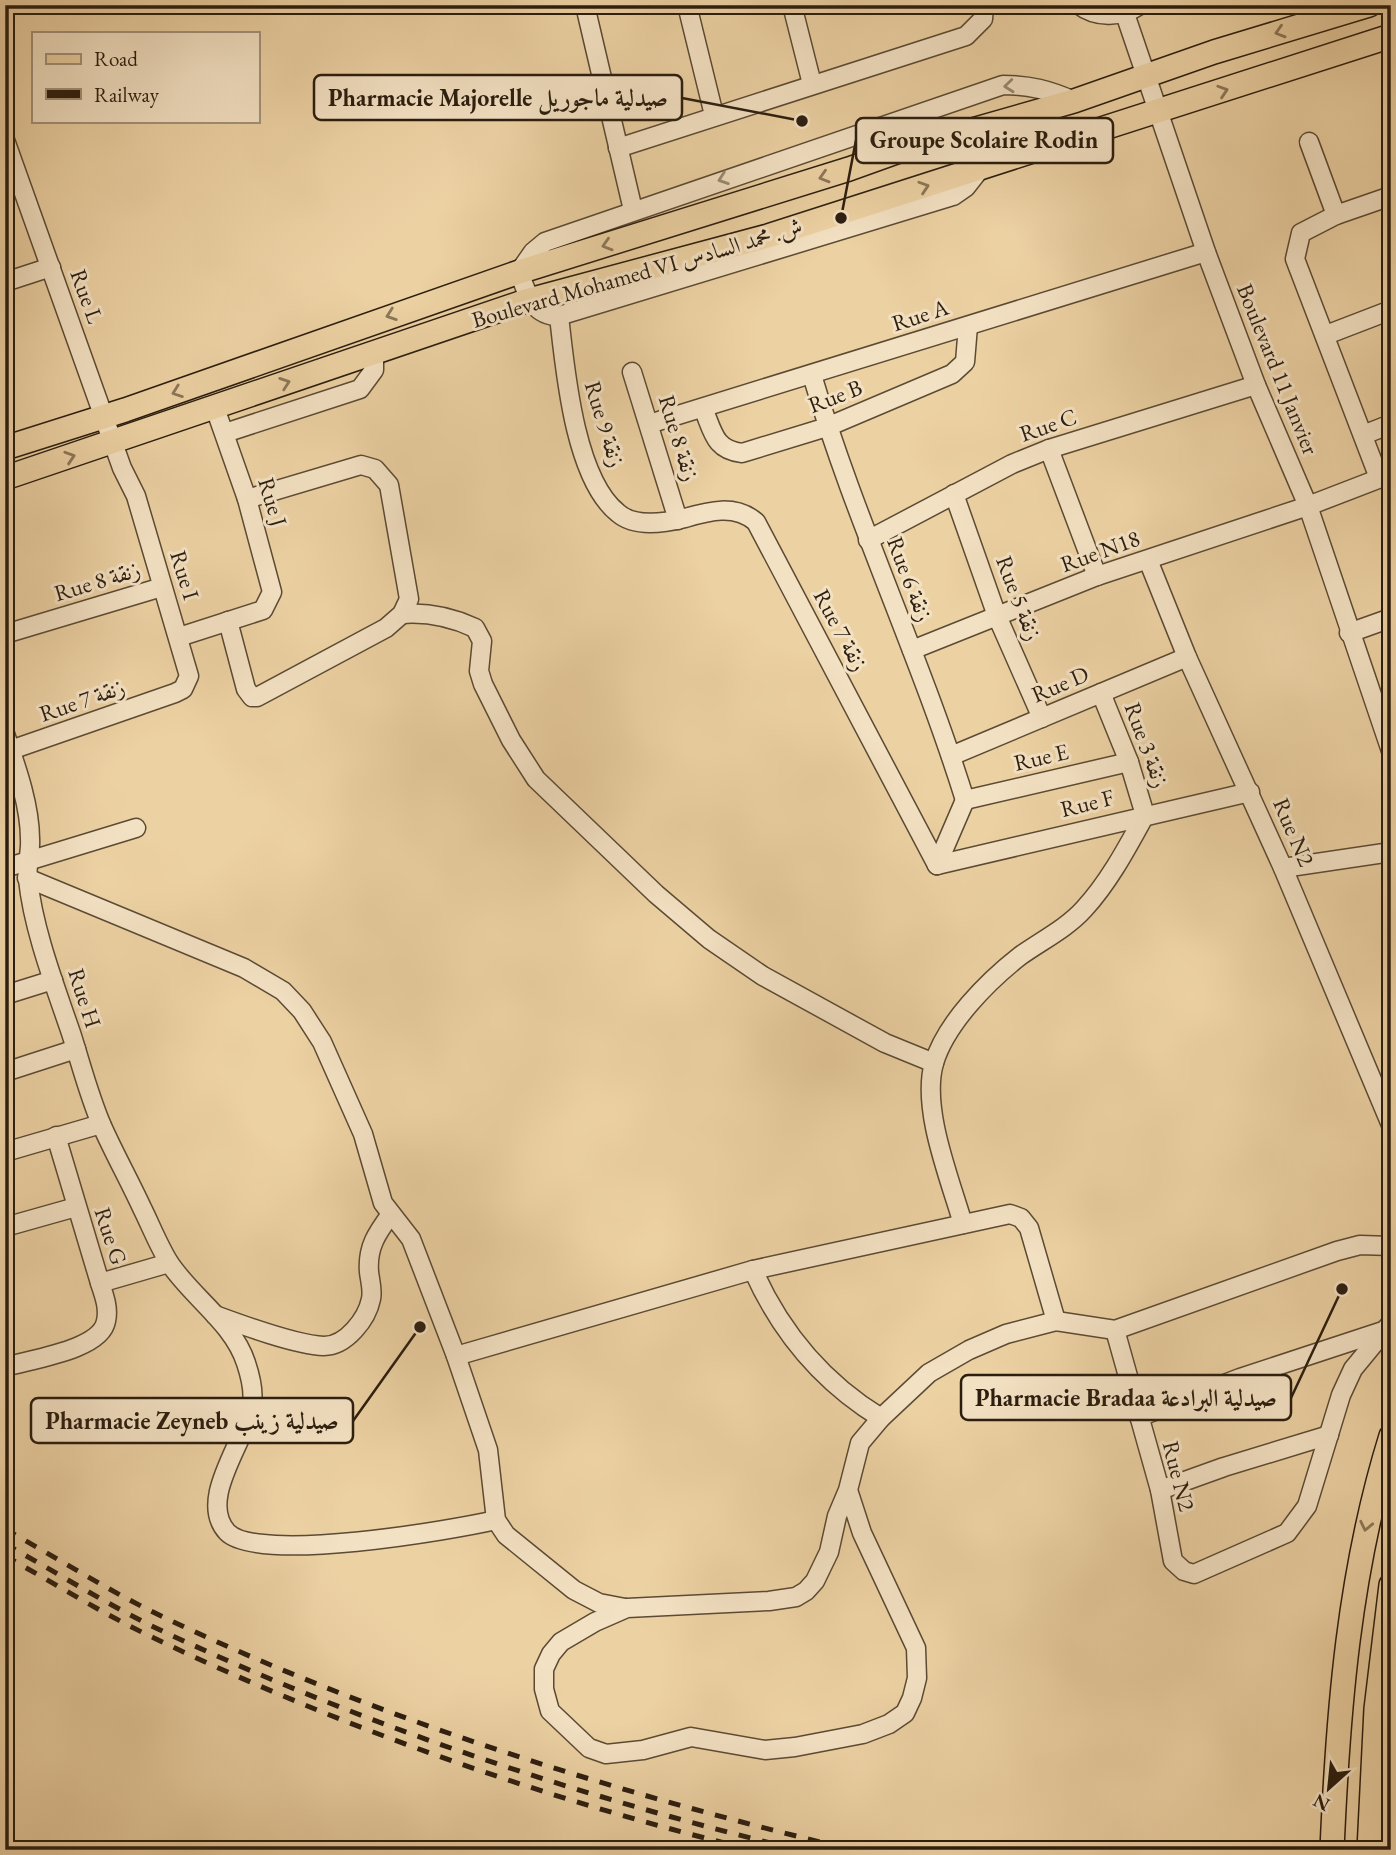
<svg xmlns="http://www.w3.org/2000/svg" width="1396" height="1855" font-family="'EB Garamond',Amiri,serif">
	<rect width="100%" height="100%" fill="#ecd1a3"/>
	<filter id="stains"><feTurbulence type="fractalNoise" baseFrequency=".00286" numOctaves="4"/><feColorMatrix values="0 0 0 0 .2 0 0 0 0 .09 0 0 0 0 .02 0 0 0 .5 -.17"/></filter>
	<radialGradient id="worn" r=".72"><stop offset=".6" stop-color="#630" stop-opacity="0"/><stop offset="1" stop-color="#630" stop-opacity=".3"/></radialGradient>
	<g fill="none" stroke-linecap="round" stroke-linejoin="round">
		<g stroke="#5b4a34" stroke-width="21">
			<g id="minor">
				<polyline points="589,5 587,14 633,210"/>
				<polyline points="687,5 714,115"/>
				<polyline points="792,5 812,84"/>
				<path d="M1079,5C1097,19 1122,17 1140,5"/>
				<polyline points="1122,5 1206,252 1256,385 1308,506 1391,751"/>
				<polyline points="5,140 122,468 136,496 189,676 183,689 175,693 5,752"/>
				<polyline points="1309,142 1336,215"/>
				<polyline points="618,148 966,36 983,19 984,5"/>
				<path d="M981,168L966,187L953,196L559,316C532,316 527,293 519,272L533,252L545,242L1003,85C1030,85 1049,90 1074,101"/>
				<polyline points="5,282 51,267"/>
				<path d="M559,316C565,368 574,478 618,513C635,528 664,523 685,518C709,511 735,504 756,522L937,865"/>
				<polyline points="1326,335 1391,310"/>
				<polyline points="632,372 678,520"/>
				<path d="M812,375C855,520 920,656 965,800"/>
				<path d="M703,408C713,431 714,450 742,453L827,427L952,374L965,362L968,326"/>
				<polyline points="649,424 1206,252"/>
				<polyline points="225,433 360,389 374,370 374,353"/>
				<polyline points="1363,435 1391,424"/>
				<polyline points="1049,449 1097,576"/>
				<polyline points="1379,478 1295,259 1301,233 1336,215 1391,196"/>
				<polyline points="954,494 997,616 1042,718"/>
				<polyline points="868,540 1012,464 1049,449 1256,385"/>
				<polyline points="1148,560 1187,657 1283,868 1391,1125"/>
				<path d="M402,614C428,612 451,617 475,628L482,641L479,671L483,684L511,740L536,779L656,894L709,939L763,976L885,1043L934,1063"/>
				<polyline points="228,621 246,689 252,697 257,697 386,628 402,614 409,599 389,485 375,469 361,465 247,499"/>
				<polyline points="1349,633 1391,618"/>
				<polyline points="5,634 162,587"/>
				<polyline points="179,637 263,610 272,592 247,499 215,408"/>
				<polyline points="912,650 1097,576 1308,506 1391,474"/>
				<path d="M5,734C16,766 30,805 30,839C31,852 26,866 28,879C33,929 55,986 71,1033C81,1064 89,1096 102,1126C114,1153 129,1180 142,1208C151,1226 159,1247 170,1264C193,1298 233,1323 246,1363C250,1375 254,1390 252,1403C249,1437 196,1498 227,1532C257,1564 452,1530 496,1520"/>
				<polyline points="951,756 1187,657"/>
				<polyline points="965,800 1129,762"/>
				<polyline points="937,865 1250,792"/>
				<polyline points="937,865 965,800"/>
				<polyline points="5,868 136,828"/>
				<polyline points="1283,868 1391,852"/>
				<polyline points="27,878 244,968 283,991 302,1011 322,1042 363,1134 383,1203 411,1239 456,1356 488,1450 496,1520 506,1535 574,1590 599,1603 625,1608"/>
				<polyline points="5,995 53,980"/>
				<polyline points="5,1072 76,1049"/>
				<polyline points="5,1152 101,1124"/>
				<path d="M963,1224C950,1179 921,1109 934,1063C946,1023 988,981 1020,956C1041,941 1067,928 1084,909C1109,882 1128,846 1145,815L1129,762L1101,693"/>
				<polyline points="5,1227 76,1207"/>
				<path d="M753,1270C781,1333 822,1382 881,1418"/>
				<polyline points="100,1283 169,1263"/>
				<path d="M215,1315C242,1325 296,1345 324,1346C346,1346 367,1319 371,1299C373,1290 370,1281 369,1272C367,1247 377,1233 391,1214"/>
				<polyline points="1115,1330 1160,1490 1173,1561 1184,1571 1194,1574 1287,1533 1307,1506 1341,1395 1353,1369 1391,1323"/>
				<polyline points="456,1356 753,1270 1010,1214 1021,1218 1029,1228 1056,1321"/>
				<path d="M5,1367C31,1359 101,1350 106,1321C109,1308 104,1295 100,1283L56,1136"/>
				<polyline points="1139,1417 1240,1378 1383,1331"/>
				<polyline points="848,1490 837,1516 829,1552 815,1581 806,1591 796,1597 769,1601 627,1608 595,1622 561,1642 551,1654 544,1669 544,1689 550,1711 589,1748 606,1754 643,1750 691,1737 765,1750 795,1747 863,1734 889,1724 905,1713 912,1698 917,1678 916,1648 862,1533 848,1490 860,1443 881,1418 929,1373 969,1350 1006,1334 1056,1321 1115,1330 1337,1251 1360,1245 1391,1246"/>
				<polyline points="1160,1490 1224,1467 1329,1435"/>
			</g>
		</g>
		<g stroke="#2b1d0f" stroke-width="26">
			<g id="major">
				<polyline points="5,448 125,410 519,272 849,169 902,150 1074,101 1214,52 1369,5"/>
				<polyline points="5,478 529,300 768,236 1391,36"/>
				<path d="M1332,1850C1338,1710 1349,1571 1391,1436"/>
				<polyline points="1369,1850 1376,1709 1391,1585"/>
			</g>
		</g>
		<use href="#minor" stroke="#f3e1c3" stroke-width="18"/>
		<use href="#major" stroke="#ecd1a3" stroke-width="23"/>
		<g stroke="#2b1d0f" stroke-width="5" stroke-dasharray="12 12" stroke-linecap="butt">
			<path d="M5,1529C57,1558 109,1591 163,1617C383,1721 616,1793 853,1850"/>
			<path d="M5,1544C56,1572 106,1604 158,1629C362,1725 580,1797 799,1850"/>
			<path d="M5,1556C54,1583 103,1614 154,1638C339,1727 553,1802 753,1850"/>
		</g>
	</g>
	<defs><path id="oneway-chevron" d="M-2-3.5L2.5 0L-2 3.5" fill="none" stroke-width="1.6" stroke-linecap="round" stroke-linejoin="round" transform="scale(1.75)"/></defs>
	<g stroke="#8c7759">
		<use href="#oneway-chevron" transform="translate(1280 32) rotate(163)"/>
		<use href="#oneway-chevron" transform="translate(1223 91) rotate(-18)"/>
		<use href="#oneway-chevron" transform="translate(824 177) rotate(163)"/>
		<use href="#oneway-chevron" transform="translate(924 187) rotate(-18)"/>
		<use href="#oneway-chevron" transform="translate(607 245) rotate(163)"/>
		<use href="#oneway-chevron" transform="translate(391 315) rotate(161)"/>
		<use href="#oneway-chevron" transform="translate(285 383) rotate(-19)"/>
		<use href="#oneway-chevron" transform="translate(177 392) rotate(160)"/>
		<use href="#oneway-chevron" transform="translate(70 457) rotate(-18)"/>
		<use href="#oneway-chevron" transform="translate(1366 1526) rotate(102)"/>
	</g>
	<g stroke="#998972">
		<use href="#oneway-chevron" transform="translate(1009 86) rotate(174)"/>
		<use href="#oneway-chevron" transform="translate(723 179) rotate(161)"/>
	</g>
	<g text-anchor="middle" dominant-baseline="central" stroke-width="6" stroke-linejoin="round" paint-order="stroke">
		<g font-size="23" fill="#2b1d0f" stroke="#f3e1c3">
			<text transform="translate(637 273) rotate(-16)">Boulevard Mohamed VI ش. محمد السادس</text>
			<text transform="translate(87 296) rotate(70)">Rue L</text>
			<text transform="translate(920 315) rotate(-18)">Rue A</text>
			<text transform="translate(1278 369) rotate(68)">Boulevard 11 Janvier</text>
			<text transform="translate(835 396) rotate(-21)">Rue B</text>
			<text transform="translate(605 424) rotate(73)">Rue 9 زنقة</text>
			<text transform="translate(1048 425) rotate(-19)">Rue C</text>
			<text transform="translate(679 438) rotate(73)">Rue 8 زنقة</text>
			<text transform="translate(273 502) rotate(73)">Rue J</text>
			<text transform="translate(1100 551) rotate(-20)">Rue N18</text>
			<text transform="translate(185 575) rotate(73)">Rue I</text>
			<text transform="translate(910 579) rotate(69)">Rue 6 زنقة</text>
			<text transform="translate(97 581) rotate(-17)">Rue 8 زنقة</text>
			<text transform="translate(1019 598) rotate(69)">Rue 5 زنقة</text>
			<text transform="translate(841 630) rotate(62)">Rue 7 زنقة</text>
			<text transform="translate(1060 684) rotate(-23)">Rue D</text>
			<text transform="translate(82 700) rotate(-19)">Rue 7 زنقة</text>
			<text transform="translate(1147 745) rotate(70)">Rue 3 زنقة</text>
			<text transform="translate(1041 757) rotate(-13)">Rue E</text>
			<text transform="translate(1087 803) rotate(-14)">Rue F</text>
			<text transform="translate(1294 832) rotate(67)">Rue N2</text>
			<text transform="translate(85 998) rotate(72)">Rue H</text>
			<text transform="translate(111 1236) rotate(72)">Rue G</text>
			<text transform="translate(1179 1476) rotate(76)">Rue N2</text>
		</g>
	</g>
	<path fill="none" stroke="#2b1d0f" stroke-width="2.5" d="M802 121L682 98M841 218L856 140M1342 1289L1291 1398M420 1327L353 1421"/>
	<g fill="#2b1d0f" stroke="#f3e1c3" stroke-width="2.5">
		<circle cx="802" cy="121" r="7"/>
		<circle cx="841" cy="218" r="7"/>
		<circle cx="1342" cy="1289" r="7"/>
		<circle cx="420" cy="1327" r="7"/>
	</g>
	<g fill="#f3e1c3" stroke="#2b1d0f" stroke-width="2.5">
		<rect x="314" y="75" width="368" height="45" rx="7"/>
		<rect x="856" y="118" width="257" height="45" rx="7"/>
		<rect x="961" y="1375" width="330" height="45" rx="7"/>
		<rect x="31" y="1398" width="322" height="45" rx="7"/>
	</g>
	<g font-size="24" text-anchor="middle" font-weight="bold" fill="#2b1d0f">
		<text x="498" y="106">Pharmacie Majorelle صيدلية ماجوريل</text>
		<text x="984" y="148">Groupe Scolaire Rodin</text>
		<text x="1126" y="1406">Pharmacie Bradaa صيدلية البرادعة</text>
		<text x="192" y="1429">Pharmacie Zeyneb صيدلية زينب</text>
	</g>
	<rect width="1396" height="1855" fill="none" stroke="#ecd1a3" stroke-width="28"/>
	<rect x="7" y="7" width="1382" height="1841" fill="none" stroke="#2b1d0f" stroke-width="3.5"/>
	<rect x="14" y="14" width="1368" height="1827" fill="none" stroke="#2b1d0f" stroke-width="2"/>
	<rect x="32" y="32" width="228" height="91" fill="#f3e1c3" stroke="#a3937b" stroke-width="2"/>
	<rect x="46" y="54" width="35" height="10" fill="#ecd1a3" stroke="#a3937b" stroke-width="2"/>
	<text x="94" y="66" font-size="21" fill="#2b1d0f">Road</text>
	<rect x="46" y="89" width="35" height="10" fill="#2b1d0f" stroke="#a3937b" stroke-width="2"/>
	<text x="94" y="102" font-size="21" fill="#2b1d0f">Railway</text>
	<g transform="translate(1329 1788) rotate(207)" stroke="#f3e1c3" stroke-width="5" paint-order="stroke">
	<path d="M0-5L12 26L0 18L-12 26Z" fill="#2b1d0f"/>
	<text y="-10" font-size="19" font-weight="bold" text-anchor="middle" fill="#2b1d0f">N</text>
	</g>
	<rect width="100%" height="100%" filter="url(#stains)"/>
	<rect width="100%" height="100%" fill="url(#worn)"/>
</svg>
